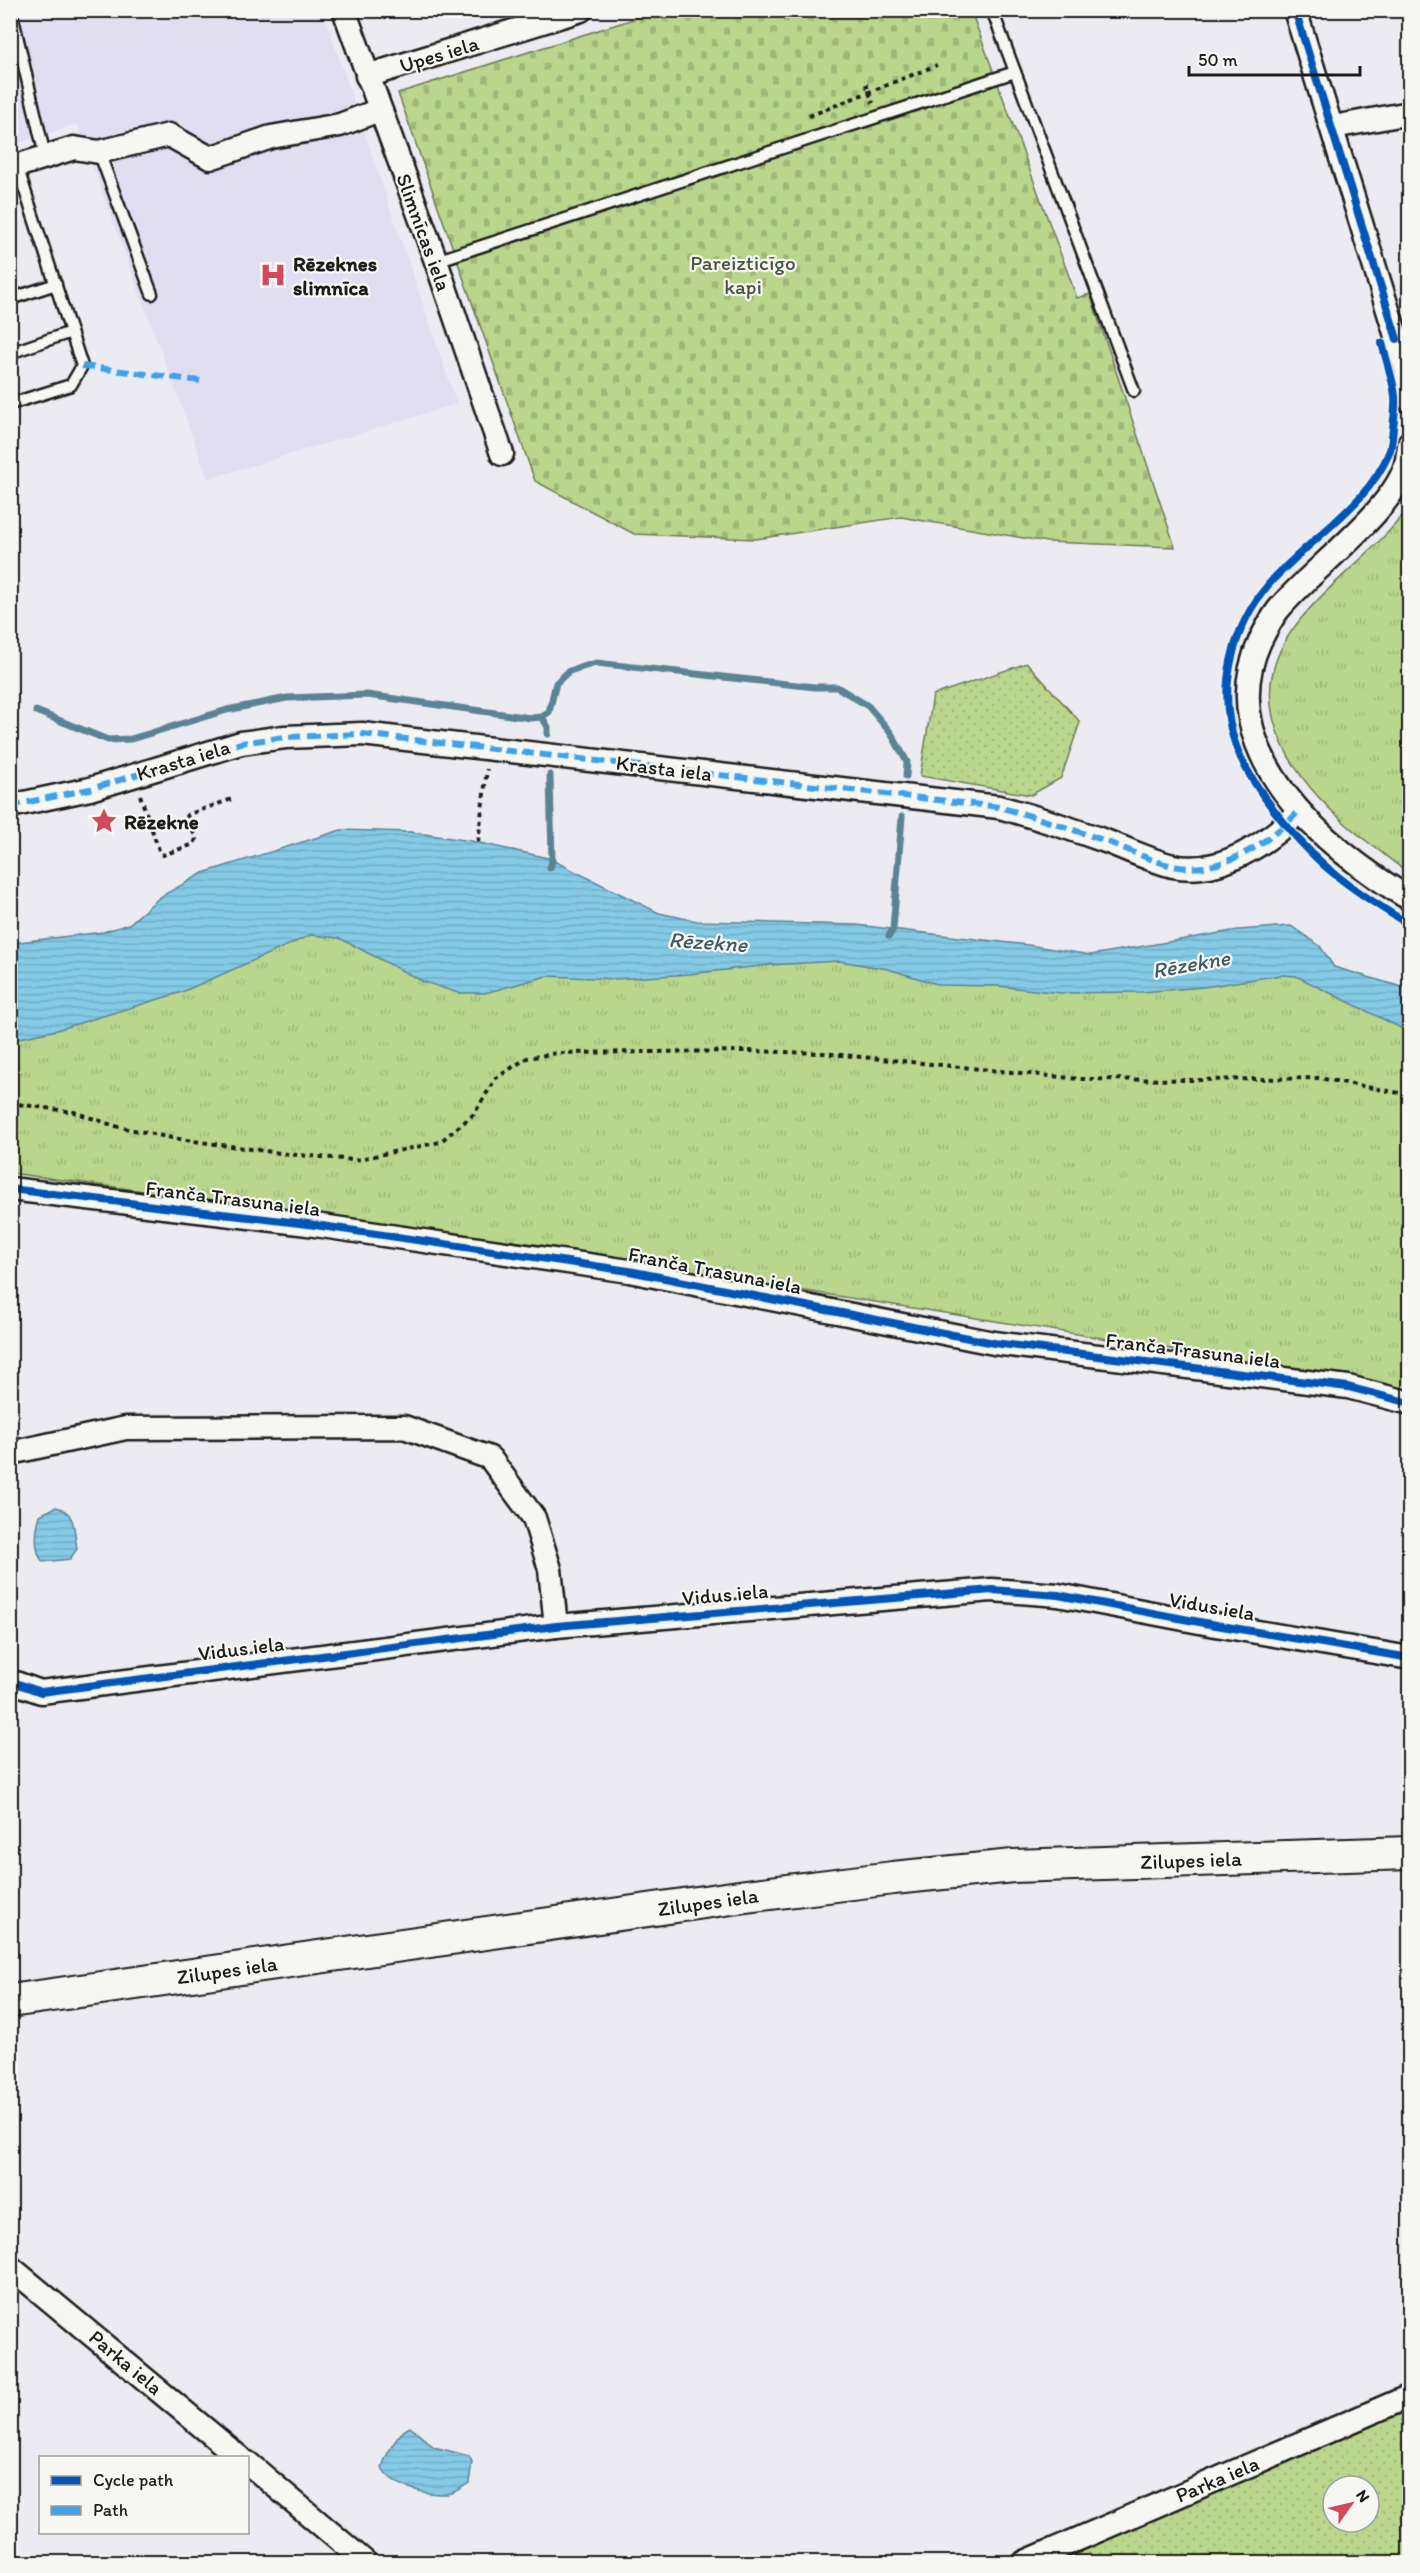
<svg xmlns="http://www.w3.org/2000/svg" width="1420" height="2573" font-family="Itim,sans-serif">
	<defs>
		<pattern id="grass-tufts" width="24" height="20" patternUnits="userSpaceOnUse" patternTransform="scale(1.5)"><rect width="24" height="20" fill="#bad68d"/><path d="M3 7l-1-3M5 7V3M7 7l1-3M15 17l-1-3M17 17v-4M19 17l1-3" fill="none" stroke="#9fb779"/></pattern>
		<pattern id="cemetery-stones" width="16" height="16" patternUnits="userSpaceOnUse" patternTransform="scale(1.5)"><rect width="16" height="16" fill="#bad68d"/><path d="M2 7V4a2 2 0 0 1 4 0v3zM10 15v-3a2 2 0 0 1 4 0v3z" fill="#9fb779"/></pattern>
		<pattern id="park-dots" width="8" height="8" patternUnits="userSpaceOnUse" patternTransform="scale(1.5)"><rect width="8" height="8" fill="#bad68d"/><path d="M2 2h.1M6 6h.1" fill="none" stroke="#9fb779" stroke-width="1.8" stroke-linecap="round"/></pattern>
		<pattern id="water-rules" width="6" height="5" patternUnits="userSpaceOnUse" patternTransform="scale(1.5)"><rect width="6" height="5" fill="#84c9e5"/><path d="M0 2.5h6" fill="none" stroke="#71acc4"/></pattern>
	</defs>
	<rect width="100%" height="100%" fill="#edebf2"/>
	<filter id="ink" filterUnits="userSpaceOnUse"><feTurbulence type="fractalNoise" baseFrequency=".0167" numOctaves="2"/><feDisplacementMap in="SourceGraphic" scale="12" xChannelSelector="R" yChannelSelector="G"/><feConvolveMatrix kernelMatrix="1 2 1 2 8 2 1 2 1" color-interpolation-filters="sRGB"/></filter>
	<g filter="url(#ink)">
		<polygon fill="#e2def2" points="10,11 323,11 457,404 208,479 77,124 11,146"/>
		<g fill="url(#grass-tufts)" stroke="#6b7954" stroke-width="1.5">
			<path d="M1409,507V873C1395,864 1383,853 1369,843C1303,792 1231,709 1296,625C1329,582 1377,551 1409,507Z"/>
			<polygon points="286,899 1013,967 1289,954 1409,1005 1409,1394 1334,1375 353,1219 11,1173 11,988"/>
		</g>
		<polygon fill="url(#cemetery-stones)" stroke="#6b7954" stroke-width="1.5" points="659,11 971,11 1077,298 1090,294 1175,547 1047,542 901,517 756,539 634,534 535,481 398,93"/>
		<g fill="url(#park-dots)" stroke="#6b7954" stroke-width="1.5" fill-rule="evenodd">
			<polygon points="1027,663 1080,722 1061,778 1031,795 920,776 933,695"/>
			<path d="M1409,2405V2562H1053L1398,2407ZM1333,2486H1369V2522H1333Z"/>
		</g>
		<g fill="url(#water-rules)" stroke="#5a8495" stroke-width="1.5">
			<polygon points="341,830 411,832 471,841 548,858 659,913 697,921 857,925 1028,945 1091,955 1238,930 1291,926 1320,946 1334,967 1409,989 1409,1032 1296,976 1281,975 1204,987 1142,992 1061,993 997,986 940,985 888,969 839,961 770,965 690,974 616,979 547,976 485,993 458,993 422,981 339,938 311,935 182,992 57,1030 11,1040 11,943 103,932 129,924 160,897 203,873"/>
			<path d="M56,1507C76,1511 74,1531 77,1549L70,1559L43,1562C33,1550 36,1529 40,1515Z"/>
			<path d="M410,2427L434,2447L469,2456L472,2462L469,2483C463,2487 455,2493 447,2494C427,2495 392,2487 382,2468C385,2456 398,2432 410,2427Z"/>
		</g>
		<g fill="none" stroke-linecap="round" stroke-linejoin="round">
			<g stroke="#5a8495" stroke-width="7">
				<polyline points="36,711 108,740 131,739 227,710 287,698 367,695 531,718 542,717 549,712 556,683 569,671 596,663 815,687 837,687 868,706 891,733 907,762 906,776"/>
				<polyline points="542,717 548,727 548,734"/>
				<polyline points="550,775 552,861 550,868"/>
				<polyline points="889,936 893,929 902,817"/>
			</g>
			<g stroke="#1c1c1c" stroke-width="15">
				<g id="lane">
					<polyline points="11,10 45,156"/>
					<polyline points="992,10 1134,391"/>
					<polyline points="99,152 152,294"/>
					<polyline points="436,261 1015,72"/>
					<polyline points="10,299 56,284"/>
					<polyline points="10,353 71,332"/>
					<polyline points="10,404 71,385 82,366 17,166"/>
				</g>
			</g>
			<g stroke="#1c1c1c" stroke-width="27">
				<g id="street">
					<polyline points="344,10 436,261 502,454"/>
					<polyline points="1295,10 1406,368 1410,401"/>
					<polyline points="367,76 581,10"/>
					<polyline points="1333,127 1410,113"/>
					<polyline points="10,168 74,148 99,152 169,135 210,158 271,137 340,125 379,110"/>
					<path d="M1410,442C1408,449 1408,457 1406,464C1394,511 1310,570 1278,610C1271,619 1265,631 1260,641C1210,751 1325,849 1410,899"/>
					<path d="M10,806L90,789L241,743L285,737L362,734L999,807C1036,817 1072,829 1108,842C1129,850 1152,861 1173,866C1220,876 1269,843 1299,811"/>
					<polyline points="10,1189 308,1224 629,1271 994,1343 1348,1387 1410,1403"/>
					<polyline points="10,1453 126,1428 404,1427 490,1458 534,1518 550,1569 556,1626"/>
					<polyline points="10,1681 41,1692 556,1626 992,1590 1058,1595 1210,1624 1410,1658"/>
					<polyline points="10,2267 240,2458"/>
					<polyline points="248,2463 365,2562"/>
					<polyline points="1025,2562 1410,2396"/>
				</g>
			</g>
			<g stroke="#1c1c1c" stroke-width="36">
				<polyline id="secondary" points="10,2001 746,1896 893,1878 1013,1866 1410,1853"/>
			</g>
			<g stroke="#1c1c1c" stroke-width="4" stroke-dasharray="4.5 4.5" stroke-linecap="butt">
				<polyline points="866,84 873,103"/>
				<polyline points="809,116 937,65"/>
				<polyline points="140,795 160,853 163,855 194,844 196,839 187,815 235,798"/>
				<polyline points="478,842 487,769"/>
				<polyline points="10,1103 74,1112 115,1126 172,1138 287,1154 355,1160 440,1142 474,1114 496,1078 527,1058 557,1053 746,1051 822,1053 1080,1079 1199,1080 1319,1078 1410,1095"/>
			</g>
			<use href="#lane" stroke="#f6f6f2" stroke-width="10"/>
			<use href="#street" stroke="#f6f6f2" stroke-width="22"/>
			<use href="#secondary" stroke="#f6f6f2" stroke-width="32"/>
			<g stroke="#3da2ea" stroke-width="6" stroke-dasharray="12 6" stroke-linecap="butt">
				<polyline points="82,366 200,381"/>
				<path d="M10,806L90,789L241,743L285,737L362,734L999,807C1036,817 1072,829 1108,842C1129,850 1152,861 1173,866C1220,876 1269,843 1299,811"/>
			</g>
			<g stroke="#f6f6f2" stroke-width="11">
				<g id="cycleway">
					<polyline points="1295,10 1397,339"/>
					<path d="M1382,343C1386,360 1393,379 1395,396C1396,406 1394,418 1393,428C1392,435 1392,444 1390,450C1370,505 1306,541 1269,584C1232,627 1216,691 1236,746C1250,785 1293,837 1324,865C1350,888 1380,907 1410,925"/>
					<polyline points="10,1189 308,1224 629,1271 994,1343 1348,1387 1410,1403"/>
					<polyline points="10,1681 41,1692 556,1626 992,1590 1058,1595 1210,1624 1410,1658"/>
				</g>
			</g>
			<use href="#cycleway" stroke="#0057b8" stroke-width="8"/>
		</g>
	</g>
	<defs>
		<g id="hospital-bare" transform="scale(2.07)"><path d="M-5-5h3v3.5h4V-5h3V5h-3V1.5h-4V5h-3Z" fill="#d1495b" stroke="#f6f6f2" stroke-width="2.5" paint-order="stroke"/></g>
		<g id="sight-bare" transform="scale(2.07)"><path d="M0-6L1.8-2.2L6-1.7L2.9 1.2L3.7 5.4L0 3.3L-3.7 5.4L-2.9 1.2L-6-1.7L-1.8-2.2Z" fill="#d1495b" stroke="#f6f6f2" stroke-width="2.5" paint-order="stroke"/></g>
	</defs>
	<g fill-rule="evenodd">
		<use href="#hospital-bare" x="273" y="275"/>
		<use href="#sight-bare" x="104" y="821"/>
	</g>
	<g text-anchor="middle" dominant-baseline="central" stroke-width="4.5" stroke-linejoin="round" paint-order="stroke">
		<g font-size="21" fill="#1c1c1c" stroke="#f6f6f2">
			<text transform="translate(439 54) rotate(-17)">Upes iela</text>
			<text transform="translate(424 232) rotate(70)">Slimnīcas iela</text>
			<text transform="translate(183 760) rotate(-17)">Krasta iela</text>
			<text transform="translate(664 768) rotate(7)">Krasta iela</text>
			<text transform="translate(233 1198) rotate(7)">Franča Trasuna iela</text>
			<text transform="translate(715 1270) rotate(11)">Franča Trasuna iela</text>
			<text transform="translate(1193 1350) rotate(7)">Franča Trasuna iela</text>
			<text transform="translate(725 1594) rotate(-5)">Vidus iela</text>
			<text transform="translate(1212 1606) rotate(10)">Vidus iela</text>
			<text transform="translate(241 1648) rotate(-7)">Vidus iela</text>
			<text transform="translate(1191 1860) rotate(-2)">Zilupes iela</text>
			<text transform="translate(708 1902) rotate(-8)">Zilupes iela</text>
			<text transform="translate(227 1970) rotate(-8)">Zilupes iela</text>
			<text transform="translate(126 2362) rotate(40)">Parka iela</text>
			<text transform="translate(1217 2479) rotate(-23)">Parka iela</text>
		</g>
		<g font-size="21" fill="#4b543e" stroke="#f6f6f2">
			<text x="743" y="262">Pareizticīgo<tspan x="743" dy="24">kapi</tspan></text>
		</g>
		<g font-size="21" font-weight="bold" fill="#1c1c1c" stroke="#f6f6f2" text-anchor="start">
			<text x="293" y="263">Rēzeknes<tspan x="293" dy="24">slimnīca</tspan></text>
			<text x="124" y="821">Rēzekne</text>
		</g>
		<g font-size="22" font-style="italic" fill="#405962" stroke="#f6f6f2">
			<text transform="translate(708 942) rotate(4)">Rēzekne</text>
			<text transform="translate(1191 964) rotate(-10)">Rēzekne</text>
		</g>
	</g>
	<rect width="1420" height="2573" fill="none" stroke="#f6f6f2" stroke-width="36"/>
	<rect x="18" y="18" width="1384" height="2537" fill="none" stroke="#1c1c1c" stroke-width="2" filter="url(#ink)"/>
	<rect x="39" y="2456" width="210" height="78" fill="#f6f6f2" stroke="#9f9f9c" stroke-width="1.5"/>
	<rect x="51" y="2476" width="30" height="9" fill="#0057b8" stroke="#9f9f9c" stroke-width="1.5"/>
	<text x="93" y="2486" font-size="18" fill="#1c1c1c">Cycle path</text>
	<rect x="51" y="2506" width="30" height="9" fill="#3da2ea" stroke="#9f9f9c" stroke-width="1.5"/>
	<text x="93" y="2516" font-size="18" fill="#1c1c1c">Path</text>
	<g transform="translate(1351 2504) rotate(56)"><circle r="28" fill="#f6f6f2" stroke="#9f9f9c" stroke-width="1.5"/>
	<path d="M0-4.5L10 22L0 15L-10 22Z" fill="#d1495b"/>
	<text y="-9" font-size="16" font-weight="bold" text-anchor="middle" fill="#1c1c1c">N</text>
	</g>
	<path d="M1189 66v9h171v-9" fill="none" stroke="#1c1c1c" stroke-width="3"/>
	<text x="1198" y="66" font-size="18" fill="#1c1c1c" stroke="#f6f6f2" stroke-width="4.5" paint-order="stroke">50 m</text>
</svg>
